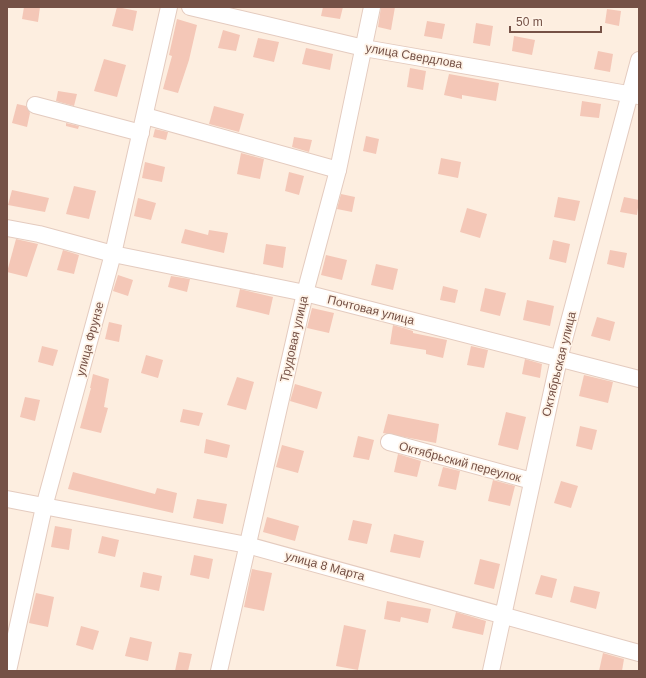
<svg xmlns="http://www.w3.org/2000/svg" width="646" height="678" font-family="Arial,sans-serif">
	<rect width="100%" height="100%" fill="#fdeee0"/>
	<g fill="#f4c7b7">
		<polygon points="24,7 40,7 38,22 22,19"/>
		<polygon points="117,7 137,11 133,31 112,26"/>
		<polygon points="323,7 343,7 340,19 321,16"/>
		<polygon points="381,7 395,7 391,30 378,27"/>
		<polygon points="607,9 621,11 619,26 605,23"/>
		<polygon points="177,19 197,25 189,60 178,93 163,89 172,56 169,55"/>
		<polygon points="427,21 445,24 442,39 424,36"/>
		<polygon points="476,23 493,26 490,46 473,43"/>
		<polygon points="223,30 240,35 236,51 218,48"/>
		<polygon points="514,36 535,40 532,55 512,51"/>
		<polygon points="258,38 279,42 274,62 253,57"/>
		<polygon points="306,48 333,54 330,70 302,64"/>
		<polygon points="598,51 613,54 610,72 594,69"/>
		<polygon points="104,59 126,65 117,97 94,91"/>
		<polygon points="410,68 426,71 423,90 407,87"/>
		<polygon points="449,74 499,83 496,101 462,95 462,99 444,95"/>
		<polygon points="58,91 77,94 74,106 56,101"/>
		<polygon points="582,101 601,104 599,118 580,116"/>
		<polygon points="17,104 26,106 30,113 27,127 12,123"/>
		<polygon points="214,106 244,114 239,132 209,124"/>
		<polygon points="66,123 79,126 78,129 66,126"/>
		<polygon points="155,129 168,132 166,140 153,137"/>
		<polygon points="366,136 379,139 376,154 363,151"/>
		<polygon points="294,137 312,140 309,152 292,147"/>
		<polygon points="241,153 264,159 260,179 237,174"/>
		<polygon points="441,158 461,162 458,178 438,174"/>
		<polygon points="145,162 165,167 162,182 142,178"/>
		<polygon points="289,172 304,176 299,195 285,191"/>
		<polygon points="74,186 96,191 89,219 66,214"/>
		<polygon points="12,190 49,198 45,212 8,205"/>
		<polygon points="341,194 355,197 352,212 337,209"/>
		<polygon points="558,197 580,201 575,221 554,217"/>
		<polygon points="624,197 639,200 637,215 620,212"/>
		<polygon points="138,198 156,203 151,220 134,216"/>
		<polygon points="467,208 487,214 480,238 460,232"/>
		<polygon points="185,229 208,235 209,230 228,233 224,253 181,243"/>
		<polygon points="16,239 38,244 27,277 7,272"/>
		<polygon points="553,240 570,244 566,263 549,259"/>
		<polygon points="266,244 286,247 283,268 263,264"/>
		<polygon points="63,250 79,255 74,274 57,270"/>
		<polygon points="610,250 627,253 624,268 607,264"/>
		<polygon points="326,255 347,260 342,280 321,275"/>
		<polygon points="376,264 398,269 393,290 371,285"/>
		<polygon points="118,275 133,280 128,296 113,291"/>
		<polygon points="171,276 190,279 187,292 168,287"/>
		<polygon points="443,286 458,290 455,303 440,300"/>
		<polygon points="485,288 506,293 500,316 480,311"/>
		<polygon points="240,289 273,297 269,315 236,307"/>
		<polygon points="527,300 554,306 550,326 523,320"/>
		<polygon points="312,308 334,313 329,333 307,328"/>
		<polygon points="597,317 615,322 610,341 591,336"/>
		<polygon points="109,322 122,325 119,342 105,339"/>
		<polygon points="393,325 413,331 413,333 447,340 443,358 426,354 426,350 390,344"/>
		<polygon points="42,346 58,350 53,366 38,362"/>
		<polygon points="471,346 488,350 484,368 467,365"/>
		<polygon points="146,355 163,360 158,378 141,373"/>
		<polygon points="525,359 542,364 540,378 522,374"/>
		<polygon points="93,374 109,379 104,407 108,408 101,433 80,428 91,388 90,388"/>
		<polygon points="584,375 613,382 608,403 579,396"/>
		<polygon points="237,377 254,382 246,410 227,405"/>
		<polygon points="295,384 322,392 317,409 290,401"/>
		<polygon points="25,397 40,400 35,421 20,417"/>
		<polygon points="183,409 203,413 199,426 180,422"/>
		<polygon points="506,412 526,417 518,450 498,445"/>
		<polygon points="388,414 439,424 436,443 383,433"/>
		<polygon points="580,426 597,430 592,450 576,446"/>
		<polygon points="358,436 374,440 369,460 353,457"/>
		<polygon points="206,439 230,445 227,458 204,453"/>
		<polygon points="282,445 304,451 298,473 276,467"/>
		<polygon points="398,454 421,461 417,477 394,472"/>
		<polygon points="443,467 460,471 456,490 438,486"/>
		<polygon points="73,472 155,494 157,488 177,493 173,513 68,489"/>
		<polygon points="493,480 515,486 510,506 488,501"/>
		<polygon points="561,481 578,486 571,508 554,503"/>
		<polygon points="197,499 227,504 223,524 193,518"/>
		<polygon points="267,517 299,526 295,541 263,532"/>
		<polygon points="353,520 372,524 367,544 348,540"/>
		<polygon points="55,526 72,529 69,550 51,547"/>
		<polygon points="394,534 424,541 420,558 390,552"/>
		<polygon points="102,536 119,540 115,557 98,553"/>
		<polygon points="194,555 213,559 209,579 190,575"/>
		<polygon points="480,559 500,564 494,589 474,584"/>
		<polygon points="252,569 272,573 264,611 244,607"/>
		<polygon points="143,572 162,576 159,591 140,587"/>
		<polygon points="541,575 557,579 552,598 535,594"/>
		<polygon points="574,586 600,592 596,609 570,602"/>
		<polygon points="36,593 54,597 48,627 29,623"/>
		<polygon points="387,601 431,609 428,623 401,617 400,622 384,619"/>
		<polygon points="456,612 486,621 483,635 452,628"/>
		<polygon points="344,625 366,630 358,670 336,666"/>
		<polygon points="81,626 99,631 93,650 76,645"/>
		<polygon points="130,637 152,642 148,661 125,656"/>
		<polygon points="179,652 192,654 188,671 175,671"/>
		<polygon points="603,653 624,659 622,671 599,671"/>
	</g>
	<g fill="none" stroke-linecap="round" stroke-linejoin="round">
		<g stroke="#e4cbbf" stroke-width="18">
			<g id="minor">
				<polyline points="190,7 364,48 639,96"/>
				<polyline points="35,105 141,133"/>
				<polyline points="145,116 338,170"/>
				<polyline points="7,228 39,234 113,254 305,293 639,379"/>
				<polyline points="389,442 532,481"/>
				<polyline points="7,499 247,545 639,653"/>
				<polyline points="8,671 44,507 113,254 169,7"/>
				<polyline points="219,671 305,293 338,170 372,7"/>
				<polyline points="491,671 559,359 639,60"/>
			</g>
		</g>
		<use href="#minor" stroke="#fff" stroke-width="16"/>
	</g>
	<g text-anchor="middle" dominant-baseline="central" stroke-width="3.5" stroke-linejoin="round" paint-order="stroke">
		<g font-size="12" fill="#755146" stroke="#fff3e7">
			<text transform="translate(414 56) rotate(10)">улица Свердлова</text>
			<text transform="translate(371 310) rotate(14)">Почтовая улица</text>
			<text transform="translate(90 339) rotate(-75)">улица Фрунзе</text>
			<text transform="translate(294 339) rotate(-77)">Трудовая улица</text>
			<text transform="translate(559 364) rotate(-76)">Октябрьская улица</text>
			<text transform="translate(460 462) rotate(15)">Октябрьский переулок</text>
			<text transform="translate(325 566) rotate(15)">улица 8 Марта</text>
		</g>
	</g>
	<rect width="646" height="678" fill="none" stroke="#755146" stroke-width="16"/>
	<path d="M510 26v6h91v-6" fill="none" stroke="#755146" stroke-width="2"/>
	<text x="516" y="26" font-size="12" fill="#755146" stroke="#fff3e7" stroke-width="3" paint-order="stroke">50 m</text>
</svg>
